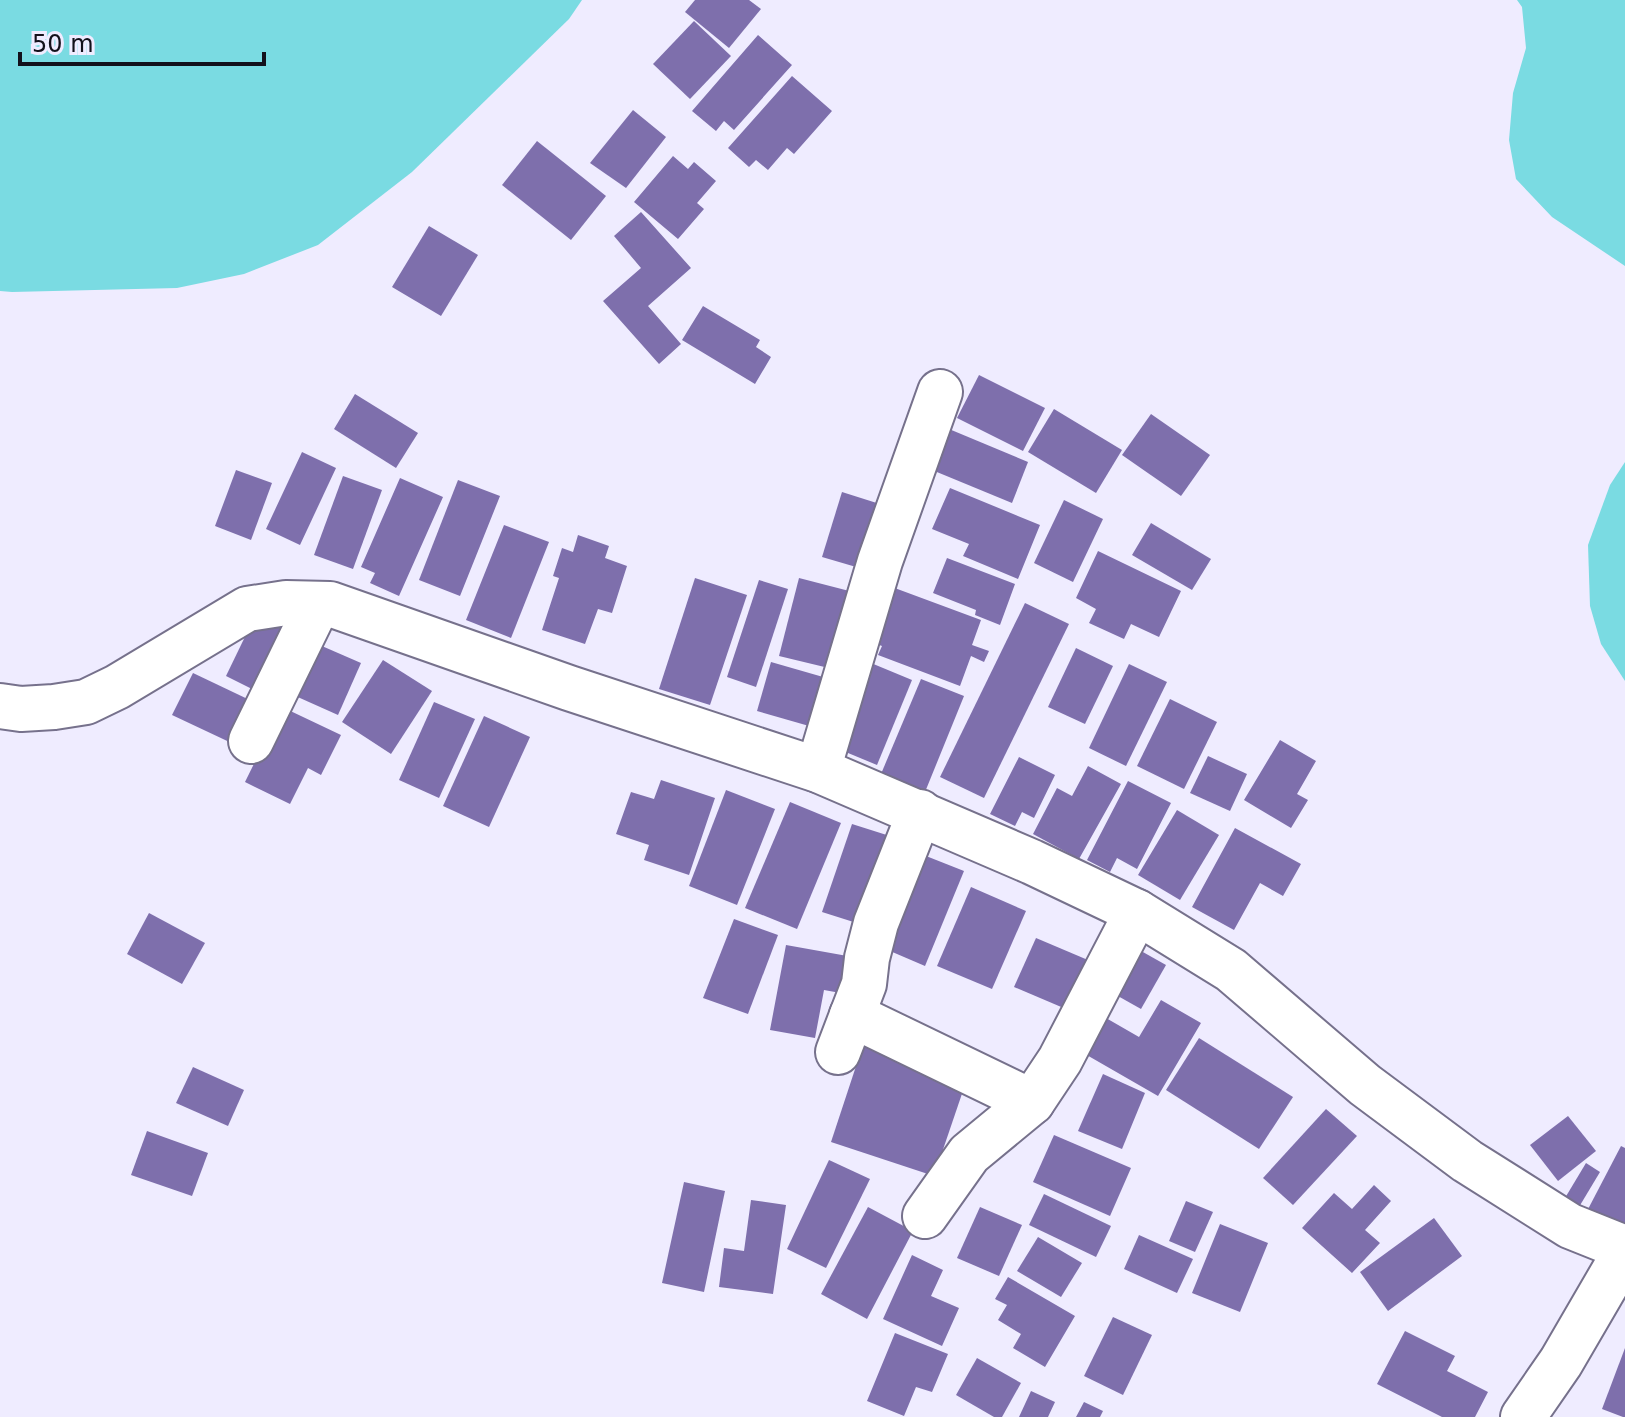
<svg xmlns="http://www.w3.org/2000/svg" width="1625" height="1417" font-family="'DejaVu Sans',sans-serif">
	<rect width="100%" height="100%" fill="#efecff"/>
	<g fill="#7adbe2">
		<polygon points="0,0 582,0 569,19 412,172 318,245 244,274 177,288 12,292 0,291"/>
		<polygon points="1517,0 1625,0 1625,266 1552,217 1516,179 1509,140 1513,93 1526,48 1522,7"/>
		<polygon points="1625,462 1625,681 1601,644 1590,606 1588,545 1610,485"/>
	</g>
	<g fill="#7e6fac">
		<polygon points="695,0 749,0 761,9 729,48 685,12"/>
		<polygon points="694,21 731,56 690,99 653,64"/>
		<polygon points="758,35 792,65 734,130 724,121 716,131 692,111"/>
		<polygon points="792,76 832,111 794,154 787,148 768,170 756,160 749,167 728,148"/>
		<polygon points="633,110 666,137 626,188 590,163"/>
		<polygon points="537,141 606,196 571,240 502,185"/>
		<polygon points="673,156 688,169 694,162 716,181 697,203 704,209 678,239 634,202"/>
		<polygon points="641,212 691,268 648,306 681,344 659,364 603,301 641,268 614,236"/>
		<polygon points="429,226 478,255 441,316 392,287"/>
		<polygon points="703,306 760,340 756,347 771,357 755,384 682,340"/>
		<polygon points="979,375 1045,408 1023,451 957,418"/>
		<polygon points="355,394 418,433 396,468 334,429"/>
		<polygon points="1054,409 1122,450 1096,493 1028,452"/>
		<polygon points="1151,414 1210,455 1181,496 1122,455"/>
		<polygon points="949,429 1028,462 1012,503 932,470"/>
		<polygon points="302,452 336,468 300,545 266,529"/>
		<polygon points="236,470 272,483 251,540 215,526"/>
		<polygon points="343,476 382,490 353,569 314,555"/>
		<polygon points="400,478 443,497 399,596 370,583 375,573 361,567"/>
		<polygon points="458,480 500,496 460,596 419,580"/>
		<polygon points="950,488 1040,525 1018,579 963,556 969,544 932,529"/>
		<polygon points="842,492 883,505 863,569 822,557"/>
		<polygon points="1064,500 1103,519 1073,582 1034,563"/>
		<polygon points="1151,523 1211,559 1192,590 1132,555"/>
		<polygon points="504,525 549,542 511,638 466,620"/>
		<polygon points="578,535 609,546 605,558 627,566 612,613 598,609 585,644 542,630 559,578 553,576 562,548 573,552"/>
		<polygon points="1098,551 1181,591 1159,637 1131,624 1124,639 1089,623 1096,609 1076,598"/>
		<polygon points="947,558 1015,584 1000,625 975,615 976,610 933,593"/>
		<polygon points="695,578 747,595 710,705 659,689"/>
		<polygon points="799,578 857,593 837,670 779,656"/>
		<polygon points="759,580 788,589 756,687 727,677"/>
		<polygon points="892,587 981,620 972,645 989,651 984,662 971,656 960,686 878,655 882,646 871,642"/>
		<polygon points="1025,603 1069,624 984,798 940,777"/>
		<polygon points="257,612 296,631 264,695 226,676"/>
		<polygon points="315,643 361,663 338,715 291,694"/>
		<polygon points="1076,648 1113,666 1085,724 1048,707"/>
		<polygon points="383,660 432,691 391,754 342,722"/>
		<polygon points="771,662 837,681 823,730 757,711"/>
		<polygon points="871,663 912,680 877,765 836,748"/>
		<polygon points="1129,664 1167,682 1126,766 1089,748"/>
		<polygon points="193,673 260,705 240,747 172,715"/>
		<polygon points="921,679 964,696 925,792 881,774"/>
		<polygon points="1170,699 1217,722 1184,789 1137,766"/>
		<polygon points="434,702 475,719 439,798 399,780"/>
		<polygon points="282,707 341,735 321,775 308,768 290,804 245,782"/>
		<polygon points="484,716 530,737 489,827 443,806"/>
		<polygon points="1280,740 1316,761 1297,794 1308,800 1291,828 1244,800"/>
		<polygon points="1208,756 1247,774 1230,811 1190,793"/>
		<polygon points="1019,757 1055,775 1034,818 1022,812 1015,826 990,814"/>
		<polygon points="1088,766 1121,784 1079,859 1033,834 1057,788 1072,796"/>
		<polygon points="661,780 715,798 689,875 644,860 649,845 616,834 631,792 654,799"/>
		<polygon points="1128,781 1171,803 1137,869 1117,858 1110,872 1087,860"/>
		<polygon points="726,790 775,809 737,905 689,886"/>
		<polygon points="790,802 841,823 797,929 745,908"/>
		<polygon points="1177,810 1219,835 1180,900 1138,875"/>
		<polygon points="852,824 893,837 863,925 822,912"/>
		<polygon points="1235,828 1301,864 1283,896 1260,883 1234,930 1192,907"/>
		<polygon points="921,854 964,871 925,966 883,948"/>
		<polygon points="971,887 1026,911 992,989 937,966"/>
		<polygon points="149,913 205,943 182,984 127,954"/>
		<polygon points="734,919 778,935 748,1014 703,998"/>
		<polygon points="1036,938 1095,963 1073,1012 1014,987"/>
		<polygon points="786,945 853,957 846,994 824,990 815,1038 770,1030"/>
		<polygon points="1134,947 1166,965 1141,1009 1109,991"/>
		<polygon points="1161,1000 1201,1023 1158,1096 1085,1054 1106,1018 1139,1037"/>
		<polygon points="1199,1038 1293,1097 1259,1149 1166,1090"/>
		<polygon points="863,1045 967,1079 934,1176 831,1142"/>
		<polygon points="193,1067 244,1090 228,1126 176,1103"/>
		<polygon points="1103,1074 1145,1093 1122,1149 1078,1131"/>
		<polygon points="1326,1109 1357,1136 1293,1205 1263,1178"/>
		<polygon points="1568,1116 1596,1151 1558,1181 1530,1145"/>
		<polygon points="147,1131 208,1153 192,1196 131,1175"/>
		<polygon points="1054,1135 1131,1168 1110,1216 1033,1182"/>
		<polygon points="1621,1146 1625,1148 1625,1223 1621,1231 1586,1213"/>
		<polygon points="829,1160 870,1179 826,1268 787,1249"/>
		<polygon points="1586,1163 1600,1172 1576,1212 1562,1203"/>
		<polygon points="684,1182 725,1191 704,1292 662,1283"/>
		<polygon points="1374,1185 1391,1201 1365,1230 1380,1243 1352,1273 1302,1228 1334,1193 1352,1209"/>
		<polygon points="1044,1194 1111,1226 1096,1257 1029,1225"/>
		<polygon points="751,1200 786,1205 773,1294 719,1287 724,1248 744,1251"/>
		<polygon points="1186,1201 1213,1212 1195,1252 1169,1241"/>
		<polygon points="868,1207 913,1231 867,1319 821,1294"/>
		<polygon points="980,1207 1022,1225 999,1276 957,1258"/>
		<polygon points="1434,1218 1462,1256 1388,1311 1360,1272"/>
		<polygon points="1220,1224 1268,1243 1240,1312 1192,1293"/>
		<polygon points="1139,1235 1193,1259 1177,1293 1124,1269"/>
		<polygon points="1038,1237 1082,1263 1061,1297 1017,1271"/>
		<polygon points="912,1255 943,1270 931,1296 959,1308 942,1346 883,1319"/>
		<polygon points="1008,1277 1075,1316 1045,1367 1013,1348 1021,1334 998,1320 1007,1305 995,1299"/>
		<polygon points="1113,1317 1152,1335 1123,1395 1084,1376"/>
		<polygon points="1405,1331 1455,1356 1447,1371 1488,1392 1475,1417 1442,1417 1377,1384"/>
		<polygon points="895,1333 948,1354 932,1392 916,1387 904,1416 867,1401"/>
		<polygon points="1625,1348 1625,1417 1623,1417 1602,1409"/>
		<polygon points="977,1358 1021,1383 1002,1417 994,1417 956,1395"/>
		<polygon points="1031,1391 1055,1402 1048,1417 1019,1417"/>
		<polygon points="1084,1402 1103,1411 1100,1417 1076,1417"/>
	</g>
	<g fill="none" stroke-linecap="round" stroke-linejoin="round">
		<g stroke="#76718c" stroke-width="48">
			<g id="minor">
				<polyline points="251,741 318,604"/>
				<polyline points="818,770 880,561 940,392"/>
				<polyline points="852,1015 1032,1102"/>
				<polyline points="838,1052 864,984 867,958 876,923 920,812"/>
				<polyline points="925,1216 969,1154 1032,1102 1060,1060 1137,912"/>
				<polyline points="1523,1417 1561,1362 1625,1252"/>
			</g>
		</g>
		<g stroke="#76718c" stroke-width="48">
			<polyline id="highway" points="0,706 21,709 54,707 86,702 117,687 247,609 286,603 330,604 569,688 818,770 1032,862 1137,912 1231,970 1365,1085 1467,1161 1570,1226 1625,1248"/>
		</g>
		<use href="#minor" stroke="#fff" stroke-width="44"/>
		<use href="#highway" stroke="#fff" stroke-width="44"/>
	</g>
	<path d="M20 52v12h244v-12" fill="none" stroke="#13111b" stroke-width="4"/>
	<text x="32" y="52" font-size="24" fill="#13111b" stroke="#efecff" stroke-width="6" paint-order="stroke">50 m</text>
</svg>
